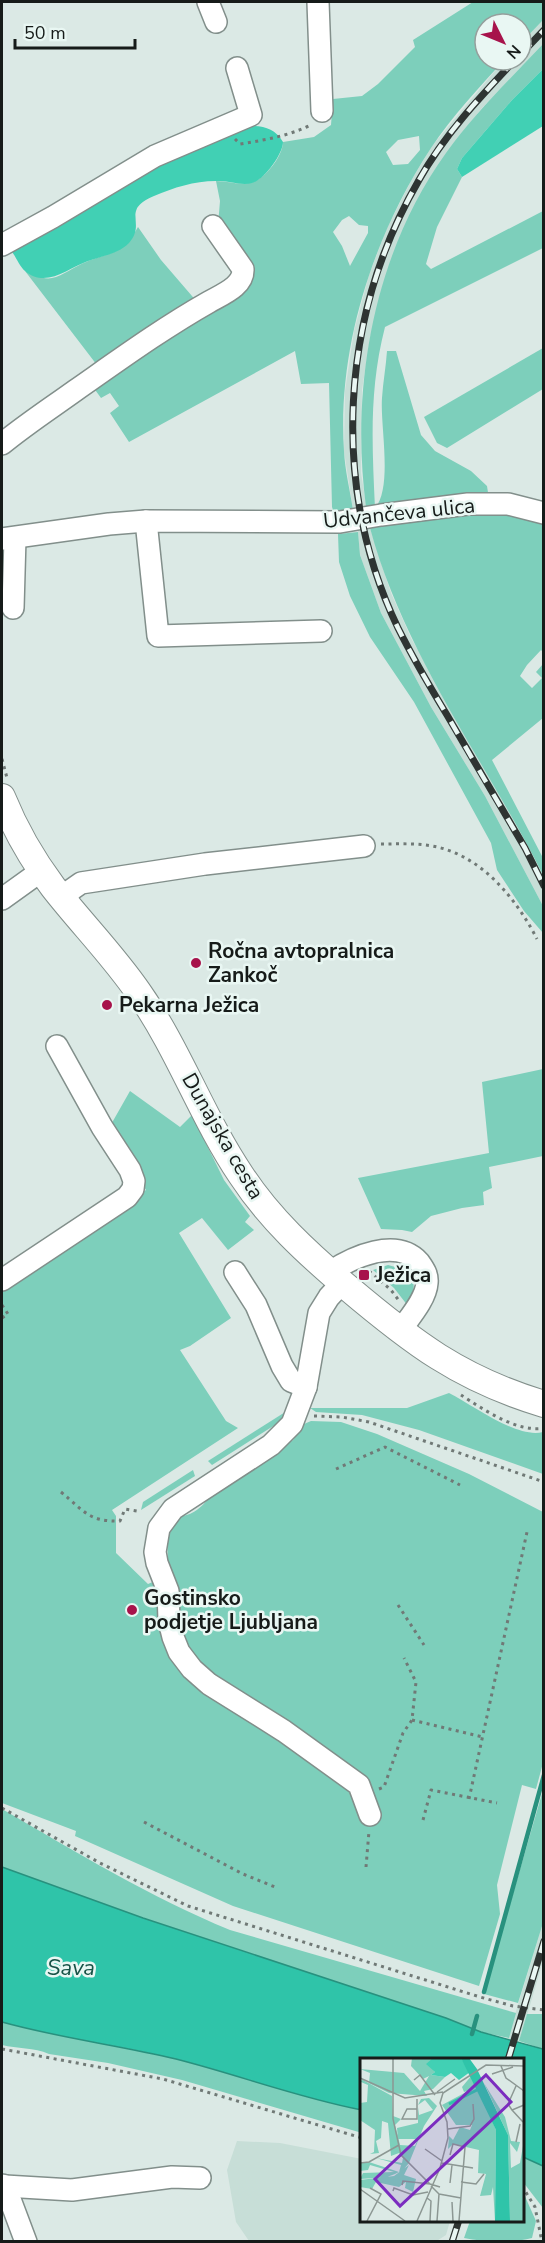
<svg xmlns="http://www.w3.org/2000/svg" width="545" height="2243" font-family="'Nunito Sans',sans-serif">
	<rect width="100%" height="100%" fill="#dbe9e5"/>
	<g fill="#c7ded7">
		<polygon points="543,20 543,44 482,108 446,154 422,193 392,260 370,338 362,390 361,473 370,528 391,593 411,638 501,796 543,875 543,906 485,796 431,707 381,613 360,555 358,532 353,510 344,451 345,391 354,331 369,275 387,228 412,179 432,146 504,60 521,60 521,43"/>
		<polygon points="543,1923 543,1961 514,2060 501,2060"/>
		<polygon points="237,2141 280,2143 362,2159 362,2220 450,2221 446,2235 435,2242 249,2241 236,2222 227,2170"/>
	</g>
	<g fill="#7dcfbb" fill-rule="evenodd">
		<path d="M473,2H543V20L521,43V24H485V60H504C479,88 452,116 431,148C374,235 337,346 344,451C345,471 350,490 353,510L334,513L332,507L329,383L301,384L295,351L129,442L110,413L119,406L110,393L101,398L93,387L243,285L218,225L220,201L216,181C227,181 238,185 249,183C264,181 283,156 283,142L314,137L331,125L333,99L362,96L378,84L415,47L413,40ZM419,136L420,150L408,164L393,165L386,152L398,140ZM349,216L359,225L368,226V233L350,266L342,246L333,232L342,220Z"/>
		<path d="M543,44V69L512,100L462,158L457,169L462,177L437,227L426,264L431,269L543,211V248L385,327C369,389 372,444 375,508C393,487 380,426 382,398C383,382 386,366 387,351H396L421,435L435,451L471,471L487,486L489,499L375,508L366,507C350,386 374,253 446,153C475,113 510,79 543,44Z"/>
		<path d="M138,227L161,260L198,303L100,369L25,271C33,274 43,280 52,278C63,276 75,266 86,262C112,251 122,256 138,227Z"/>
		<polygon points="543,348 543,389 447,448 437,443 424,417"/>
		<path d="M499,511L543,519V652L541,650L527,665L520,676L532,688L542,678L536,672L543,664V718L492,760L543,858V875C485,760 404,654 370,528L403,518Z"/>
		<polygon points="358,532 360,555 381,613 431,707 485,796 543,906 543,933 524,911 497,870 491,843 414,702 370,637 350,596 339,562 338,534"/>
		<polygon points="543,1069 543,1156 489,1167 492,1188 483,1192 484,1205 462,1208 431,1216 412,1232 402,1230 381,1229 358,1178 489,1153 482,1082"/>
		<path d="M130,1091L180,1127L192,1115L224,1180L250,1216L245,1222L254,1230L228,1250L202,1218L179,1233L231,1318L190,1346L180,1350L226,1421L238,1428L112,1510L116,1516V1553L148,1584L162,1578L158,1566L168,1561L167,1537L178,1516C193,1517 206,1504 212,1492L293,1440L304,1424L311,1421L341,1422L377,1434L469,1474L543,1512V1763L536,1789L522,1785L497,1885L500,1914L479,1986L233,1906L75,1836L76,1831L2,1803V1289L146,1190L109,1128Z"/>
		<path d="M388,1265L399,1268L402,1265C417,1278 416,1289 408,1306L394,1288L373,1270Z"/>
		<path d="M449,1393C473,1405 517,1439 543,1432V1474L419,1430L362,1415L316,1412L310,1408H407Z"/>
		<polygon points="290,1409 286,1418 212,1465 208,1461"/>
		<polygon points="193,1470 195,1476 141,1510 143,1502"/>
		<polygon points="543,1790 543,1923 518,2003 484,1994"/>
		<path d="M2,1809C76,1852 150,1897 230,1930L516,2013L509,2038L481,2032L446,2018L143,1918L2,1867Z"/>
		<polygon points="527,2014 543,2014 543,2049 519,2041"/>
		<path d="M2,2022C59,2038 118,2045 176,2059C239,2075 299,2098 362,2110V2133L182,2080L108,2063L49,2054C34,2047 17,2049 2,2045Z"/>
		<polygon points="522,2157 543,2166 543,2208 523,2182"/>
		<path d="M523,2192L536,2221L532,2238C513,2243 484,2242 464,2238L470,2221L522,2220Z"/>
	</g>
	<g fill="#41d0b4">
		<polygon points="543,69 543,126 462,177 457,169 462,158 512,100"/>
		<path d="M250,126C265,126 275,129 283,142C283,154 264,180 252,183C242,186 230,181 220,181C197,180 175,187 154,196C120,210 147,223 129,243C118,254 102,256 88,261C68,268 46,289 25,271C20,267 16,257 12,252L14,246L166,160Z"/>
	</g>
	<path fill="#2fc4a9" stroke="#28917e" stroke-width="1.5" d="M2,1867L143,1918L446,2018L481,2032L543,2049V2166L523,2157L522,2060H362V2110C299,2098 239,2075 176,2059C118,2045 59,2038 2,2022Z"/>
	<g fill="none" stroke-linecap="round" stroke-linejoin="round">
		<g stroke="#28917e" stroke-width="4.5">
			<polyline points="484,1992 544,1775"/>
			<polyline points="472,2034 477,2016"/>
		</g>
		<g stroke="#828f8b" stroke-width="24">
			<g id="minor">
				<polyline points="208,2 216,22"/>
				<polyline points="318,2 322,111"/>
				<polyline points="2,245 53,217 155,156 251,115 237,68"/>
				<path d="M2,444C25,425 51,408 76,390C119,360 163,328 209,302C223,294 244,286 243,269L213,226"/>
				<polyline points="146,521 158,636 321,631"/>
				<polyline points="2,539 109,524 146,521 340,522 381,515 468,504 508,504 544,513"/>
				<polyline points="13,608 15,538"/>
				<polyline points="2,899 41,871"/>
				<polyline points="64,901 71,890 81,883 205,864 364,846"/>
				<polyline points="235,1272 256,1305 282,1366 291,1381 306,1387"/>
				<path d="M330,1272C353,1257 396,1237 419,1262C424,1269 428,1275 427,1283C426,1299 409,1318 400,1331"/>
				<polyline points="2,1280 127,1197 133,1189 134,1181 130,1170 102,1127 57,1046"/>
				<polyline points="342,1283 329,1297 319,1313 306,1387 292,1424 271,1445 173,1509 159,1528 155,1552 157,1563 168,1591 169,1621 173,1637 179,1652 192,1669 209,1684 284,1731 359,1785 370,1815"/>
				<polyline points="2,2185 5,2186 26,2242"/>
				<polyline points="5,2186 72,2190 172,2177 200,2178"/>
			</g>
		</g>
		<g stroke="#828f8b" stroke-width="28">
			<path id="major" d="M2,797C15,829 32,859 53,887C81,923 113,955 139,993C179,1050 202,1117 241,1175C269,1218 307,1253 347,1287C412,1342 460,1379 544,1404"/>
		</g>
		<g stroke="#707976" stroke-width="3" stroke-dasharray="3 4.5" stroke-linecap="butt">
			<path d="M235,139L240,144C265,140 288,136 311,125"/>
			<polyline points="2,759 7,778"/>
			<path d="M381,844C398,844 415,843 432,846C480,854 516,898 537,939"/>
			<polyline points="369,1271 391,1290 400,1302"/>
			<polyline points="2,1305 8,1314 2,1318"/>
			<path d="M461,1395C483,1409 517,1433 544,1428"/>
			<polyline points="314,1416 342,1417 369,1422 544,1482"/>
			<polyline points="336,1469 385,1447 460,1485"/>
			<path d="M61,1492C84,1511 89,1522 120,1521L125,1509L137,1511"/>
			<polyline points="398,1605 424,1645"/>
			<polyline points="412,1720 483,1737"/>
			<polyline points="379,1789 384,1787 403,1733 412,1720 416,1682 404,1658"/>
			<polyline points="469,1799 527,1532"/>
			<polyline points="2,1808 100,1863 188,1906 480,1997 513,2006 544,2010"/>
			<polyline points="423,1820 431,1790 497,1803"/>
			<polyline points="144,1822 243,1874 275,1887"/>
			<polyline points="366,1867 369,1831"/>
			<polyline points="2,2049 163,2079 362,2138"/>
			<polyline points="522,2186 535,2207 542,2242"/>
		</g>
		<use href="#minor" stroke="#fff" stroke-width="21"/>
		<use href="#major" stroke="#fff" stroke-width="26"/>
		<g stroke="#2e3432" stroke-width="7">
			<g id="rail">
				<polyline points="521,54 544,30"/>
				<path d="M515,60C480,97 444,135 419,180C340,316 330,486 398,628C413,658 430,687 447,715C473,760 499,804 525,848L544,886"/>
				<polyline points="508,2060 544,1941"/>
				<polyline points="452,2242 459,2220"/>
			</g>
		</g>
		<use href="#rail" stroke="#e9f7f3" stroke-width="4.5" stroke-dasharray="14" stroke-linecap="butt"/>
	</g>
	<g fill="#a7134b" stroke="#e9f7f3" stroke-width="2">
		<circle cx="196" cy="963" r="6"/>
		<circle cx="107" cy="1005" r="6"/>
		<rect x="358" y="1269" width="12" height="12" rx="3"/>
		<circle cx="132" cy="1610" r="6"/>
	</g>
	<g text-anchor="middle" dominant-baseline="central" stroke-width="5" stroke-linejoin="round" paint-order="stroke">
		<g font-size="21" fill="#161b19" stroke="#e9f7f3">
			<text transform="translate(399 513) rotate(-6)">Udvančeva ulica</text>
			<text transform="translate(223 1136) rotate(60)">Dunajska cesta</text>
		</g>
		<g font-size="21" font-weight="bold" fill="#161b19" stroke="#e9f7f3" text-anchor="start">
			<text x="208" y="951">Ročna avtopralnica<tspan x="208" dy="24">Zankoč</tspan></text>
			<text x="119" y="1005">Pekarna Ježica</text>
			<text x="376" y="1275">Ježica</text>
			<text x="144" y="1598">Gostinsko<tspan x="144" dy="24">podjetje Ljubljana</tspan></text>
		</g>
		<g font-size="22" font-style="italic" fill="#185347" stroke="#e9f7f3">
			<text x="71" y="1968">Sava</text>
		</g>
	</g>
	<g transform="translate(360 2058)">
		<rect width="164" height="164" fill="#dbe9e5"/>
		<path d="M52,0H73L71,9L75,14L71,17L85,19L73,31L64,33L67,38L29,35L9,25L10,15L0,11L44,15L60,33L69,18L63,21L51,8ZM112,17L136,72L135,163L133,129L131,137L120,138L126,116L118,115L119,92L93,86L88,91L89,78L93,82L100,69L110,72L112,67H96L82,47L110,32L104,34L102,29ZM3,22L32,38L33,58L41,61L35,67L40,87L55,88L58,81H38L37,70L58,65V49L59,57L73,52L65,42L58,47L61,41L69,40L77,48L64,68L49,105L43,112L35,116L27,119L0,121L3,115L34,114L10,107L8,112L0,113V105L9,104L39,114L41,107L16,100L42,105L43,100L39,95L31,98L28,65L22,63L21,80L16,83L19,95L10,96L14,94L15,72L0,62V45L7,44L8,27L1,24L0,31V23ZM124,25L145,59L151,83L160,84L157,94L150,85L151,110L160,105L163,88V163H150L148,77ZM49,107L44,117L56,121L53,134L45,130L46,124L39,129L16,124L12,131L0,129V122L34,118Z" fill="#7dcfbb"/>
		<path d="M73,0H101L110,14L99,22L91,15L85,19L71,17L75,14L66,6Z" fill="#41d0b4"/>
		<path d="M101,0H109L117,11L148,77L150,163H135L136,72Z" fill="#2fc4a9"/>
		<path fill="none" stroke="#2fc4a9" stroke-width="3" d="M89,46L117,32"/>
		<path fill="none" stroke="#8c9793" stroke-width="1.5" d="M33,0V61L41,97L70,126L80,129M141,8L146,20L164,33M132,16L153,9M0,20L45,40L83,34M54,22L60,17L75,37M77,34L95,21M57,51H47L42,61H57V41M152,52L148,46L156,28M163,64L152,52L164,47M88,71L110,68L114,61L113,46M156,84L160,66M65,91L82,103M90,97L93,86L105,89L99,163M0,105L9,104L39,87M82,105L113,110M101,124L116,126L124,116M90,125L92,107M42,127L43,123L70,126M71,128L79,136L77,163M0,131L45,163M33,133L34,130L53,137L68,134M79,136L101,140M67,140L71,143L70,163M92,144L93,163M7,163L21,136L10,130M57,163L80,110L88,80L87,64L80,45L83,35L126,7L164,8"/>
		<path fill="#7b2cbf" fill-opacity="0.15" stroke="#7b2cbf" stroke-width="3" d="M126,17L151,44L40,148L15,121Z"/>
		<rect width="164" height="164" fill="none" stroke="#161b19" stroke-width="3"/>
	</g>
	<rect width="545" height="2243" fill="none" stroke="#161b19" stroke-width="6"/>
	<g transform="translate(503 42) rotate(133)"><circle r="28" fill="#e9f7f3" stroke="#959f9c" stroke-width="1.5"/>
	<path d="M0-4.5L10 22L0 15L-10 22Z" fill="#a7134b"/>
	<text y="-9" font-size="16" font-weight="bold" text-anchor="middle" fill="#161b19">N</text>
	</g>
	<path d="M15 39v9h120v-9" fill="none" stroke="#161b19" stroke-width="3"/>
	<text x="24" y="39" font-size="18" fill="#161b19" stroke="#e9f7f3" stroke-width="4.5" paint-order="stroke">50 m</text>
</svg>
